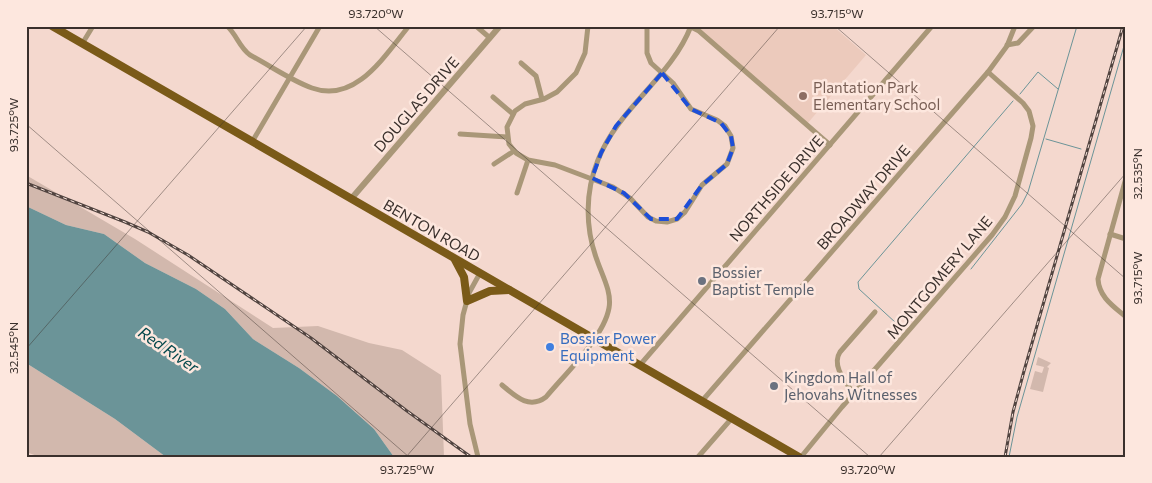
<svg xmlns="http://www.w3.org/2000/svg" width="1152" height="483" font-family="Commissioner,sans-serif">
	<rect width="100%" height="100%" fill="#f4d8ce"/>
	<polygon fill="#eccabc" points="691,26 833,26 866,55 807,124"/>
	<g fill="#d2b8ad">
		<polygon points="26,175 135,239 273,328 318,326 369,343 402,350 441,375 444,457 394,457 374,429 337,396 299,368 253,339 225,309 196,289 145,263 104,234 66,225 26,206"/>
		<polygon points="1038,357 1051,363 1047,367 1049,368 1043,392 1030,389 1035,371 1042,373 1044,367 1036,365"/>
		<polygon points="26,363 115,419 166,457 40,457 26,452"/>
	</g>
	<polygon fill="#6b9498" points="26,206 66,225 104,234 145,263 196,289 225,309 253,339 299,368 337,396 374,429 394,457 166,457 115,419 26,363"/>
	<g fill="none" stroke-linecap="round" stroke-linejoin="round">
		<g stroke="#6b9498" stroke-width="1">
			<polyline points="1020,94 1038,72 1058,89"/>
			<polyline points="1046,139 1081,149"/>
			<polyline points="971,269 1022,204 1028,192 1077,26"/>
			<polyline points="896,323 859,289 858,282 1013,101"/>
			<polyline points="1009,457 1017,417 1126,39"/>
		</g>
		<g stroke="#a99778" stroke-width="5">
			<path d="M227,26C237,35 239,47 250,55C269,65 292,81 312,88C356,104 385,55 409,26"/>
			<polyline points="476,26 490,38"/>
			<polyline points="588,26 585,53 576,73 557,92 544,99 525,104 515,111 507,127 509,144 516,153 528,160 555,165 613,187 630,198 648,217 656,221 667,222 677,219 685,212 702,185 727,164 733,148 731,136 725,126 717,120 691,109 673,83 651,63 647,53 647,26"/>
			<polyline points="691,27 699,31 830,145"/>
			<polyline points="82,44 93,26"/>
			<polyline points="1007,45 1018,43 1034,26"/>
			<polyline points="521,63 536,76 542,99"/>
			<polyline points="493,97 513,114"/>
			<polyline points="460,134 507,137"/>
			<polyline points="252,142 320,26"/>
			<polyline points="494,164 514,151"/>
			<path d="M1126,178L1098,279C1099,297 1113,306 1126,317"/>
			<polyline points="517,193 528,160"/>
			<polyline points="1110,234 1126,239"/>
			<polyline points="640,365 932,26"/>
			<path d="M502,385C515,396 529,410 546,397C565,374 604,337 609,308C612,292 602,275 597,260C585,228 585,192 598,160C618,108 671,78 691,26"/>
			<path d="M854,394C846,382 831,366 840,352L875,312"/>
			<polyline points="702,401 988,72 1007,46 1015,26"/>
			<polyline points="478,457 470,424 460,344 463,315 469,293 480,273"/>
			<polyline points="698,457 732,418"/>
			<polyline points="801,457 842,407 992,235 1005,217 1015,196 1031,138 1033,126 1029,111 1023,103 988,72"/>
		</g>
		<polyline stroke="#a99778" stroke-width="6" points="351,199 500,26"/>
		<g stroke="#7a5a18" stroke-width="8">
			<polyline points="52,26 799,457"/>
			<polyline points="455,260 464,277 467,301 490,291 509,290"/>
		</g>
		<g stroke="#514440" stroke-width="3">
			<g id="rail">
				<polyline points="26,183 125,222 148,232 188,255 311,338 407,411 471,457"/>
				<polyline points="1005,457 1013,412 1024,371 1123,26"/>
			</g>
		</g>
		<use href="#rail" stroke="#fde7de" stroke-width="1" stroke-dasharray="4" stroke-linecap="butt"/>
	</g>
	<path fill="none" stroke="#1d4ed8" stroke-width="4" stroke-dasharray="10 6" stroke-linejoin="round" d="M662,73L691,109L721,123L731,136L733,148L727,164L702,185L677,219H651L624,193L592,178L601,153L616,126Z"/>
	<path fill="none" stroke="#3a302c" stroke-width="1" stroke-opacity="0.45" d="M374,26L870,457M835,26L1126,279M26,124L409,457M26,349L307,26M406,457L780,26M879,457L1126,173"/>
	<circle fill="#8d6e63" stroke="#fde7de" stroke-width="2" cx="803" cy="96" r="5"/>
	<g fill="#6b7280" stroke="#fde7de" stroke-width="2">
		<circle cx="702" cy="281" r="5"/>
		<circle cx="774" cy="386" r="5"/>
	</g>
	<circle fill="#3f7fe0" stroke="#fde7de" stroke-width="2" cx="550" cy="347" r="5"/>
	<g text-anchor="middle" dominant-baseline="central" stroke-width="5" stroke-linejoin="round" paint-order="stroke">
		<g font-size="15" fill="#785e54" stroke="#fde7de" text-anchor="start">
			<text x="813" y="87">Plantation Park<tspan x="813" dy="17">Elementary School</tspan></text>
		</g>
		<g font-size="15" fill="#3a302c" stroke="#fde7de">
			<text transform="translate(416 104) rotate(-49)">DOUGLAS DRIVE</text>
			<text transform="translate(776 188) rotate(-49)">NORTHSIDE DRIVE</text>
			<text transform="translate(863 197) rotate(-49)">BROADWAY DRIVE</text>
			<text transform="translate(432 230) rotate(30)">BENTON ROAD</text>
			<text transform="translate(939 277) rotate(-50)">MONTGOMERY LANE</text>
		</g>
		<g font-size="15" fill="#5b616d" stroke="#fde7de" text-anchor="start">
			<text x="712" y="272">Bossier<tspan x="712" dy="17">Baptist Temple</tspan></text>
			<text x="784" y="377">Kingdom Hall of<tspan x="784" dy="17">Jehovahs Witnesses</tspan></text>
		</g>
		<g font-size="15" fill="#366cbe" stroke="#fde7de" text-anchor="start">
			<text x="560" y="338">Bossier Power<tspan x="560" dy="17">Equipment</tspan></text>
		</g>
		<g font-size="16" font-style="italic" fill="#02474b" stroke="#fde7de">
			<text transform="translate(169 349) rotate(34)">Red River</text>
		</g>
	</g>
	<rect width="1152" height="483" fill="none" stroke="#fde7de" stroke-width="55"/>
	<rect x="28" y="28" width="1096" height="428" fill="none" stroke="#3a302c" stroke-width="2"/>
	<g font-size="12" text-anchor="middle" fill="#3a302c">
		<text x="376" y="18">93.720°W</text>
		<text x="837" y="18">93.715°W</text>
		<text transform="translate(14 125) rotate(-90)" y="4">93.725°W</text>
		<text transform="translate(1138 174) rotate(-90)" y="4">32.535°N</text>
		<text transform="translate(1138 278) rotate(-90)" y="4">93.715°W</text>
		<text transform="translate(14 348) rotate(-90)" y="4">32.545°N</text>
		<text x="407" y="474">93.725°W</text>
		<text x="868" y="474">93.720°W</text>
	</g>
</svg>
